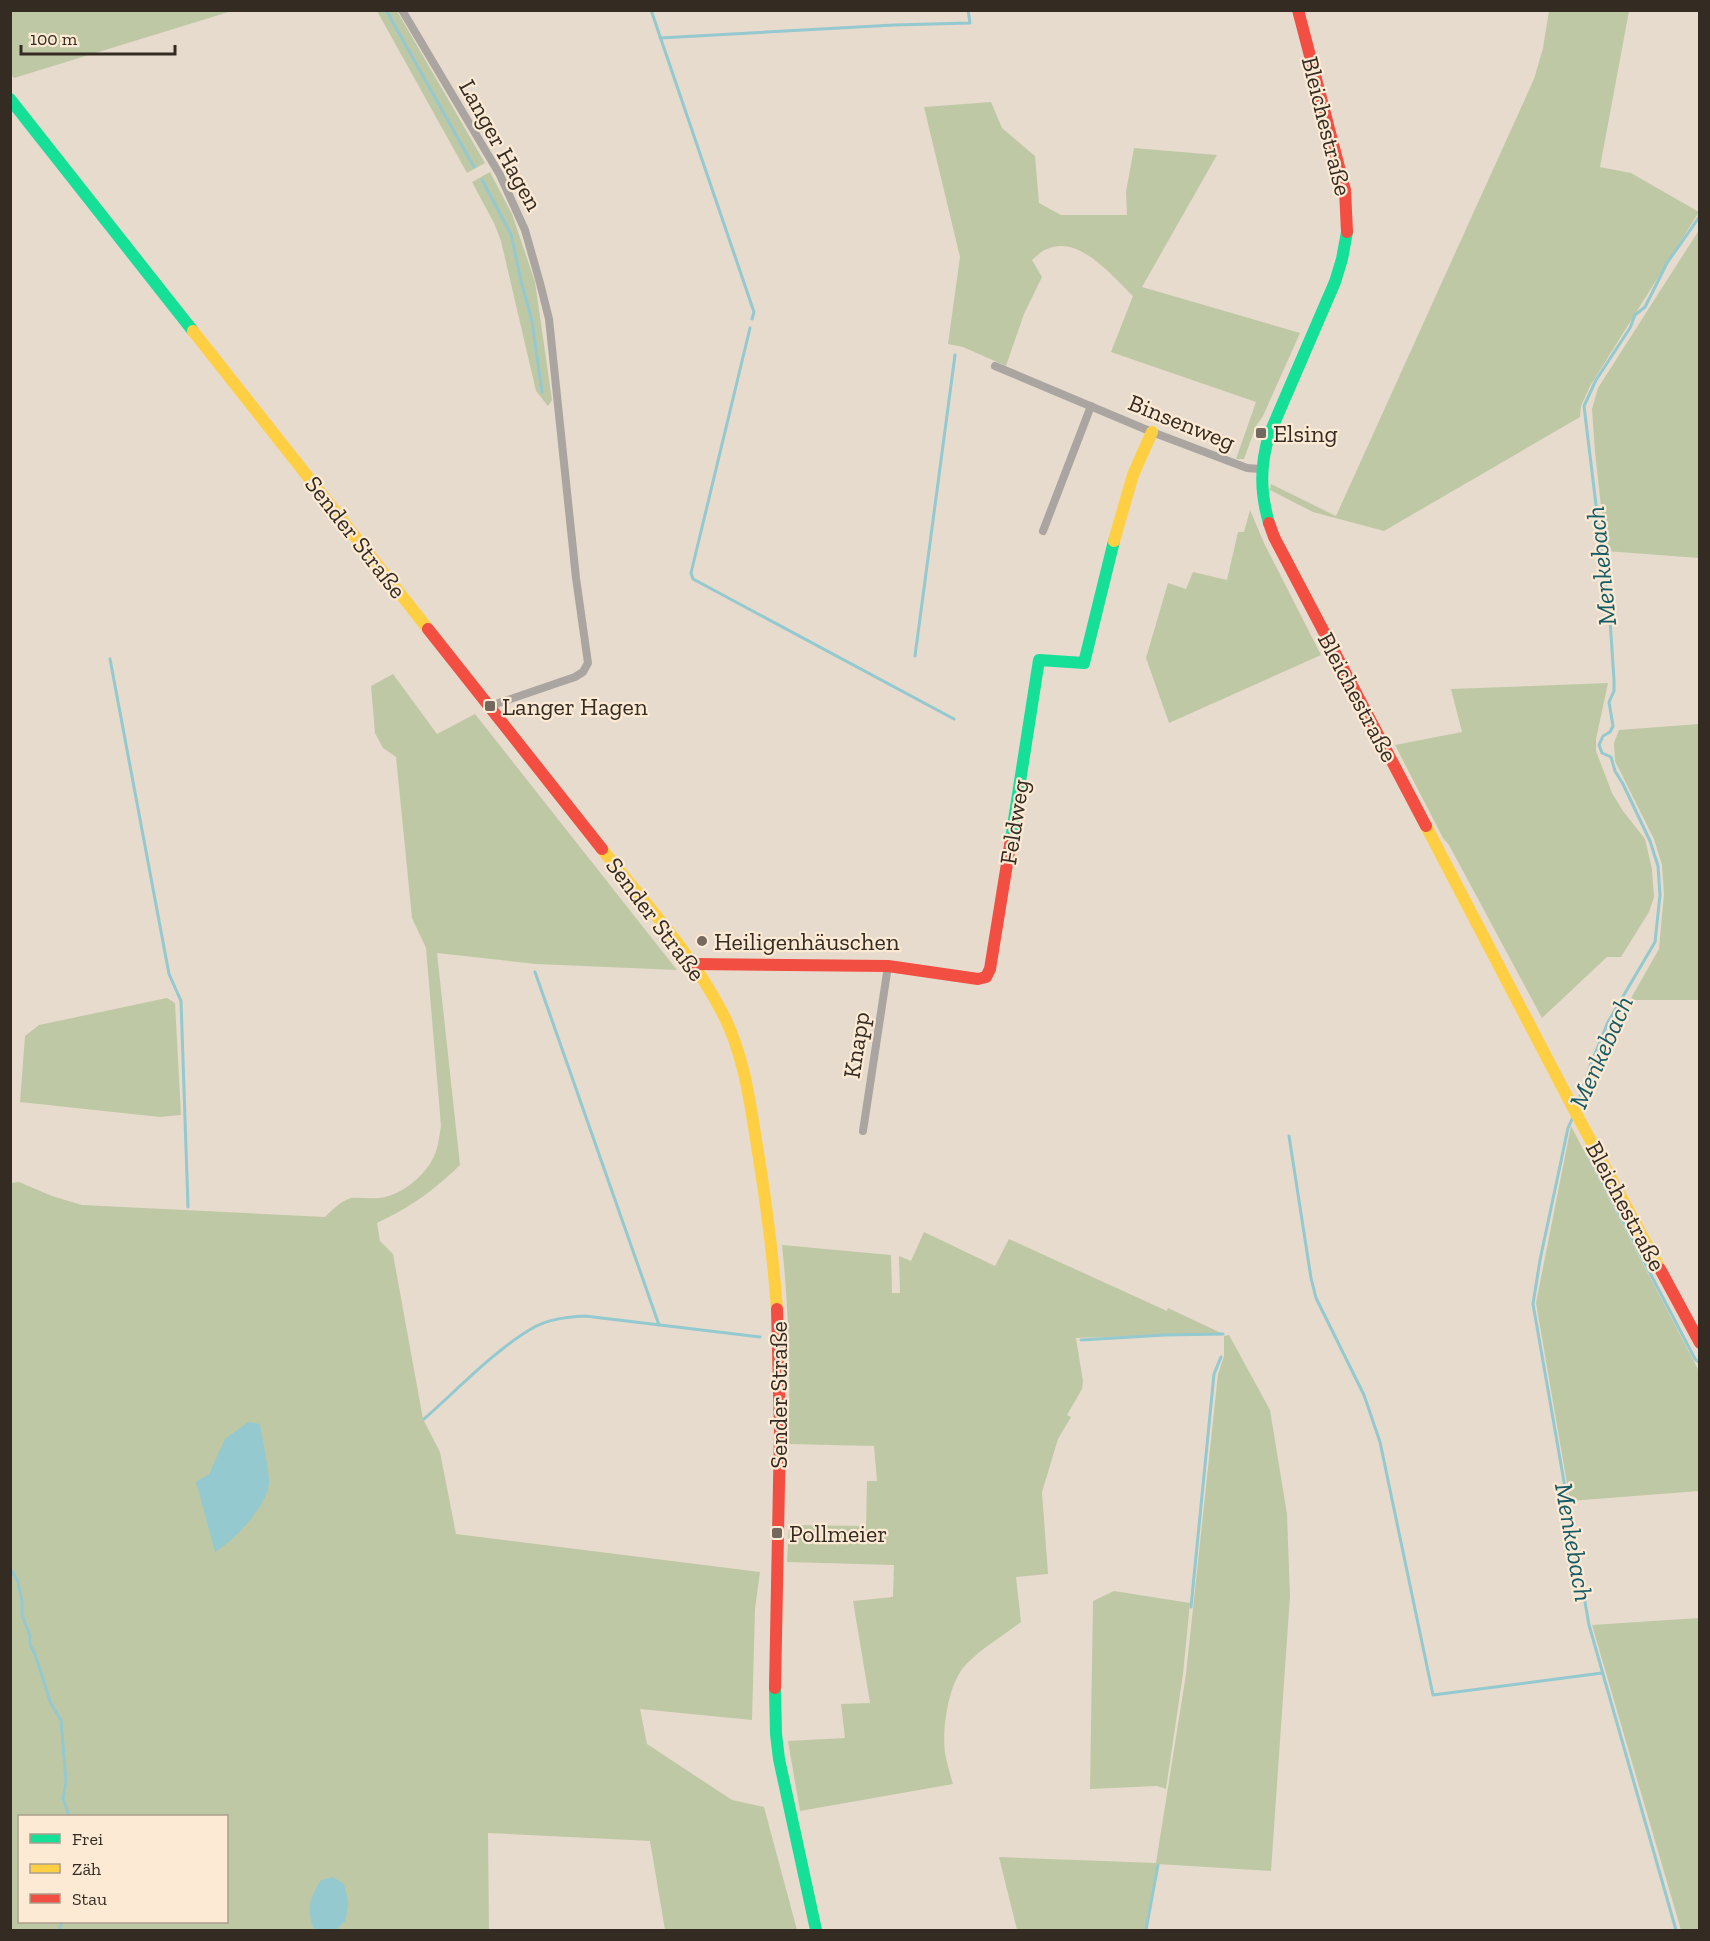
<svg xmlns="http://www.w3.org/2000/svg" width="1710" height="1941" font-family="'Zilla Slab',serif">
	<rect width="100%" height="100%" fill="#e7dbcd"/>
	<g fill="#bfc8a5" fill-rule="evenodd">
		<polygon points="11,10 232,10 232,11 14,78 10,73"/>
		<polygon points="377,11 397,11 485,163 467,173"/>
		<polygon points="1549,11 1629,11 1600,167 1631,173 1699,212 1590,386 1581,406 1580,417 1384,531 1313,512 1270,490 1271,484 1336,516 1534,79 1543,48"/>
		<path d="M991,102L1002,128L1035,156L1039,203L1061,215H1127L1126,192L1134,148L1217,155L1142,287L1300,333L1263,416L1256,426L1244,459H1236L1256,402L1111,352L1133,296C1113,277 1079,234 1047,249C1041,251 1037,256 1032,260L1042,277L1024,314L1006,366L963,347L948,344L960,257L924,107Z"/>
		<polygon points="490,172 512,214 535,282 552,400 548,406 536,391 501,241 494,223 472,182"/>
		<polygon points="1699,230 1699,558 1606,551 1595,452 1592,409 1598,388"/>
		<polygon points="1250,510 1264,543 1321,655 1169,723 1146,658 1168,583 1186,589 1193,572 1227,580 1238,532 1244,532"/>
		<path d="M393,674L437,734L475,714L677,970L536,964L437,953L460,1165C432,1192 412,1206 377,1223L380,1241L393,1254L423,1419L440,1452L456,1534L760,1572L755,1609L752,1720L640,1709L647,1744L732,1800L764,1807L797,1930H665L650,1841L488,1833L489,1930H11V1183L19,1182L52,1196L82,1205L325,1217C332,1210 341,1201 351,1198C360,1197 370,1199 379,1198C399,1196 421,1179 431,1162C438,1151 439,1138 441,1126L426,948L412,918L396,757L383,748L375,733L371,686ZM20,1816H226V1922H20Z"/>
		<polygon points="1608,683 1596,739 1596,751 1612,793 1623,811 1645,839 1652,869 1654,897 1649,912 1621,957 1607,957 1542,1018 1449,845 1443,838 1395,745 1462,732 1451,689"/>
		<polygon points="1699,724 1699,1000 1630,1000 1659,949 1664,894 1662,865 1654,839 1615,761 1614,743 1619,730"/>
		<polygon points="167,998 175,1003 181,1115 160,1117 20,1102 25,1036 39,1025"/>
		<polygon points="1571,1126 1699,1371 1699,1491 1570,1501 1536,1303"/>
		<path d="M924,1232L995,1266L1009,1239L1167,1311L1168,1308L1221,1333L1076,1338L1083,1381L1082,1389L1067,1415L1071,1417L1058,1439L1042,1492L1048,1574L1016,1577L1021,1622C1003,1636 977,1651 963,1668C948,1687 942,1729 945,1753C947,1763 950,1774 953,1784L800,1811L788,1741L845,1738L841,1704L870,1703L853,1601L893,1597L894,1565L787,1562L789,1525L866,1526L867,1481H877L874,1446L788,1444C791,1377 789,1311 782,1245L891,1255L892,1293H900L899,1256L911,1261Z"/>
		<polygon points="1229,1335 1270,1410 1287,1514 1290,1596 1271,1871 1157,1864 1145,1930 1017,1930 999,1857 1156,1863 1186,1674 1218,1374 1224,1356 1224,1336"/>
		<polygon points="1114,1591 1190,1603 1183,1674 1166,1789 1157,1786 1090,1789 1093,1601"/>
		<polygon points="1699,1618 1699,1930 1681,1930 1592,1625"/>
	</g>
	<g fill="#93c9cf">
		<path d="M248,1422L260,1424C262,1438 270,1473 269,1484C265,1509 235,1539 215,1552L196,1482L209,1474L225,1439Z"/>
		<path d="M333,1877L344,1884L348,1901L346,1920L336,1930H314C306,1909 309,1899 321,1880Z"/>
	</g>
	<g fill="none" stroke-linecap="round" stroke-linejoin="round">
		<g stroke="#93c9cf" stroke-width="3">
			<polyline points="386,10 474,167"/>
			<polyline points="651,10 754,312 752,319"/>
			<polyline points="660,38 894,25 970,23 968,10"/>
			<polyline points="482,180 511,234 521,281 532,321 542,392"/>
			<polyline points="750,328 691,573 693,579 954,719"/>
			<polyline points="915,656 955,355"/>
			<polyline points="110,659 169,974 181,1001 188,1207"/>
			<polyline points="535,972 659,1325"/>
			<polyline points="1577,1105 1592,1061 1608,1022 1655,942 1660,895 1658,866 1650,841 1623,784 1615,771 1611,757 1602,753 1599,745 1603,736 1610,732 1613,726 1609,702 1614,691 1614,680 1610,620 1584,406 1596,380 1630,328 1635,315 1645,307 1667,263 1700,216"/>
			<polyline points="1573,1117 1568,1128 1540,1260 1533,1304 1589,1625 1676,1930"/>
			<polyline points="1289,1136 1311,1278 1316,1298 1364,1395 1380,1442 1433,1695 1602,1673"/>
			<polyline points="1585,1149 1695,1359 1700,1363"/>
			<polyline points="1081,1340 1165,1335 1223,1334"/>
			<path d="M424,1419C456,1391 495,1350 531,1329C547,1319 567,1317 585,1316L760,1337"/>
			<polyline points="10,1568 18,1582 22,1602 22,1615 30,1636 30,1645 35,1654 51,1704 61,1720 66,1782 63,1798 69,1816"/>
			<polyline points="1191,1607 1214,1374 1221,1357"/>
			<polyline points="59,1930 62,1922"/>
			<polyline points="1146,1930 1158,1865"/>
		</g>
		<g stroke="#aba5a1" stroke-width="8">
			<polyline points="402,10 500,175 525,230 540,283 549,319 576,578 588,663 583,672 575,677 490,706"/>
			<polyline points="995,366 1152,432 1247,468 1260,469"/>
			<polyline points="1043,531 1091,406"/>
			<polyline points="863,1131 888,966"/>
		</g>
		<g stroke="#16e098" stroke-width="12">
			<polyline points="10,99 193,331"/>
			<path d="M1269,523C1260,492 1260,466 1269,435L1335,282L1342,259L1347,232"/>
			<polyline points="1011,839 1039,660 1084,663 1114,541"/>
			<polyline points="775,1688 776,1734 779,1759 816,1930"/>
		</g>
		<g stroke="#ffcf43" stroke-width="12">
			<polyline points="193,331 428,629"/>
			<polyline points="1114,541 1133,475 1152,432"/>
			<polyline points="1426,826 1571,1104 1660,1269"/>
			<path d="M602,849C644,902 693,955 723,1014C744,1055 750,1102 757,1146C766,1201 773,1255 777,1309"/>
		</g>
		<g stroke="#f24e42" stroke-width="12">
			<polyline points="1298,10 1345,190 1347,232"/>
			<polyline points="1269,523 1274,537 1426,826"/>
			<polyline points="428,629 602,849"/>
			<polyline points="693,964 888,966 978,979 986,977 990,969 1011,839"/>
			<polyline points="1660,1269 1700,1343"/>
			<polyline points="775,1688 780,1432 777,1309"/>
		</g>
	</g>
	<g fill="#73695e" stroke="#fcead5" stroke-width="2">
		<rect x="1255" y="427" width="12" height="12" rx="3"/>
		<rect x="484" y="700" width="12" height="12" rx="3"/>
		<circle cx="702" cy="941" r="6"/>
		<rect x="771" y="1527" width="12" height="12" rx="3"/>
	</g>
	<g text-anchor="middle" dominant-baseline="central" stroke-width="4.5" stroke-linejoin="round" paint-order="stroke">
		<g font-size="24" fill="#342c22" stroke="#fcead5">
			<text transform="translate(1327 126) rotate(76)">Bleichestraße</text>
			<text transform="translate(501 145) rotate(61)">Langer Hagen</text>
			<text transform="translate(1182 422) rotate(22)">Binsenweg</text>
			<text transform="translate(356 537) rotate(52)">Sender Straße</text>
			<text transform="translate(1358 697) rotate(62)">Bleichestraße</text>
			<text transform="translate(1014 822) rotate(-81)">Feldweg</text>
			<text transform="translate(656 919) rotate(53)">Sender Straße</text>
			<text transform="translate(856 1045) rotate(-81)">Knapp</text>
			<text transform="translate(1626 1206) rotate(62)">Bleichestraße</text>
			<text transform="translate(778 1395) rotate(-90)">Sender Straße</text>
		</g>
		<g font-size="24" fill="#342c22" stroke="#fcead5" text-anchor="start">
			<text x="1273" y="433">Elsing</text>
			<text x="502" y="706">Langer Hagen</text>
			<text x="714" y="941">Heiligenhäuschen</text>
			<text x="789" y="1533">Pollmeier</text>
		</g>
		<g font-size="26" font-style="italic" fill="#155b66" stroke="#fcead5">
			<text transform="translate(1601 566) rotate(-96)">Menkebach</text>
			<text transform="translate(1601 1052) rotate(-66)">Menkebach</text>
			<text transform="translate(1574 1542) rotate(80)">Menkebach</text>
		</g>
	</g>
	<rect width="1710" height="1941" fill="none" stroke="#342c22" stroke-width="24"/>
	<rect x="18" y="1815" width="210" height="108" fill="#fcead5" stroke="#ac9e8d" stroke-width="1.5"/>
	<rect x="30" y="1834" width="30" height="9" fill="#16e098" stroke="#ac9e8d" stroke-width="1.5"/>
	<text x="72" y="1845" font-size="18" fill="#342c22">Frei</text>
	<rect x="30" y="1864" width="30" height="9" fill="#ffcf43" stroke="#ac9e8d" stroke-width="1.5"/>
	<text x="72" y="1875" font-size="18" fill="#342c22">Zäh</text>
	<rect x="30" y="1894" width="30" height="9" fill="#f24e42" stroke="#ac9e8d" stroke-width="1.5"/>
	<text x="72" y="1905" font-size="18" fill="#342c22">Stau</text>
	<path d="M21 45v9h154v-9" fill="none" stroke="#342c22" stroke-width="3"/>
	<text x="30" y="45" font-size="18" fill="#342c22" stroke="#fcead5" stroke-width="4.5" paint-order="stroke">100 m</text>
</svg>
